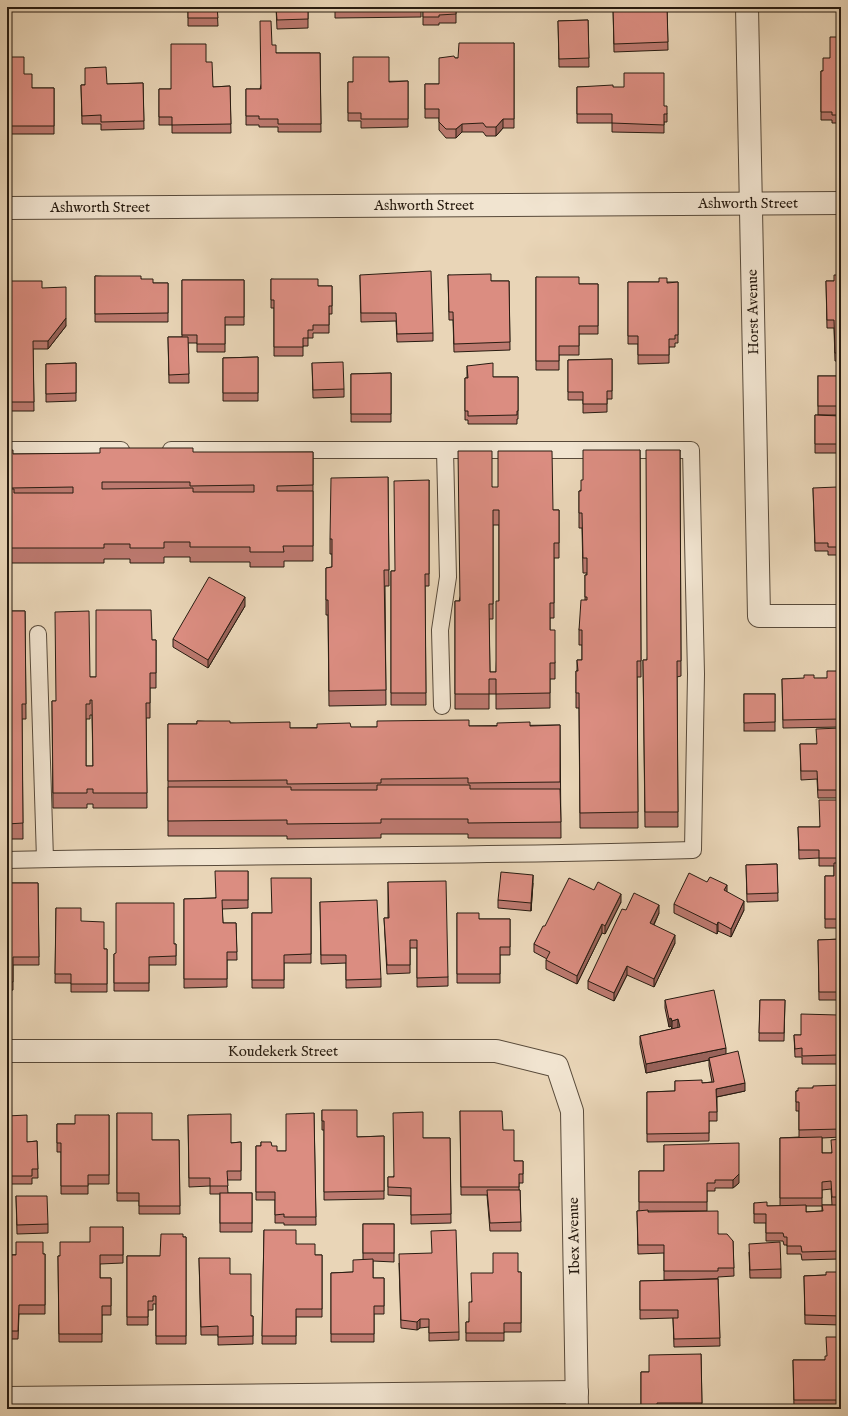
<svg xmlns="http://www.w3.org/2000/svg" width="848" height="1416" font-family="'IM FELL English',serif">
	<rect width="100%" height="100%" fill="#e9d5b7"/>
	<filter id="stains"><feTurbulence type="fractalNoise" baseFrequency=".005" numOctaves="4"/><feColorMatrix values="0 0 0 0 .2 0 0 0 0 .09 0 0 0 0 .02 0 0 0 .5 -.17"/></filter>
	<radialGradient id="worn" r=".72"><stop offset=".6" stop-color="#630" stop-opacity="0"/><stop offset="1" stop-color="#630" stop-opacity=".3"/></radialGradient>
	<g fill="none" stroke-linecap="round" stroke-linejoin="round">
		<g stroke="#584a3a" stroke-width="18">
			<g id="lane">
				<polyline points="7,450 121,450"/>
				<polyline points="38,634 45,859"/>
				<polyline points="442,706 440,630 448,577 445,450"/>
				<path d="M7,860C236,855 464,857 693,850L696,674L691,450H171"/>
			</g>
		</g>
		<g stroke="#584a3a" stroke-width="24">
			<g id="street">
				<polyline points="747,7 759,616 841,616"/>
				<polyline points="7,208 841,203"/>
				<polyline points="7,1051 496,1051 557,1066 572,1111 577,1409"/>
				<polyline points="7,1398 577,1392"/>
			</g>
		</g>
		<use href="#lane" stroke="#f1e4d0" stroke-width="16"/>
		<use href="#street" stroke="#f1e4d0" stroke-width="22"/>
	</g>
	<g fill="#bc796f" stroke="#281c11" fill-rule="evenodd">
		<polygon points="188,7 217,7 218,26 188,26"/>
		<polygon points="276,7 308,7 308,28 277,29"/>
		<polygon points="335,7 421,7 421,17 335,18"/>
		<polygon points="423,7 456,7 456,23 439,23 439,25 423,25"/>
		<polygon points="613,7 667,7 668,50 614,52"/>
		<polygon points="588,20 589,67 559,67 558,21"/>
		<polygon points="841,37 841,120 840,120 840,123 832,123 832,120 821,120 821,71 823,71 830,58"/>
		<polygon points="514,43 514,128 503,128 496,136 486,136 483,132 462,132 456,138 446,138 439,130 439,118 425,118 425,84 439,84 455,58 458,58"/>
		<polygon points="272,45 276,53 320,53 321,132 278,132 278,127 259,127 259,125 246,125 246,89 260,89"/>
		<polygon points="7,57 24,74 32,88 54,88 54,134 9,134 9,128 7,128"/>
		<polygon points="206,62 213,87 230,86 231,133 172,133 172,125 159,125 159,89 171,89"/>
		<polygon points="408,81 408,127 361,128 361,121 348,121 348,82"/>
		<polygon points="143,83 144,129 101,130 101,124 82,124 81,85"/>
		<polygon points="577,87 613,87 664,106 667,114 667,122 664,122 664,133 612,132 612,123 577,123"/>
		<polygon points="360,275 433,333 433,341 397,342 396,321 361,322"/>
		<polygon points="448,275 491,281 509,281 510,350 454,352 453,320 449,320"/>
		<polygon points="841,275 841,361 835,361 834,328 827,328 826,281 834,281"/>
		<polygon points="95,276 141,279 153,283 168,283 168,322 95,322"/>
		<polygon points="536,277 579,284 598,284 598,334 579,334 579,355 559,355 559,370 536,370"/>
		<polygon points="271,279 318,286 332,286 332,314 329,314 329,333 313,333 313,338 308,338 308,346 303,346 303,356 274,356 274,308 271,308"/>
		<polygon points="182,280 244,280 244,325 225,325 225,352 197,352 197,343 188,343 189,383 169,383 168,337 182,337"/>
		<polygon points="7,281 42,288 66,326 48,349 33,349 34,411 7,411"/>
		<polygon points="628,282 678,282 678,343 675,343 675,347 669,347 669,363 638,364 638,344 628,344"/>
		<polygon points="258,357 258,401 223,401 223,358"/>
		<polygon points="612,359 612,399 607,399 607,412 583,413 583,400 568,400 568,360"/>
		<polygon points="76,363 76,401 46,402 46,364"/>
		<polygon points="312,363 344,389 344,397 313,398"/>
		<polygon points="467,366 493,377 518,377 518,419 517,419 517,424 468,424 468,420 465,420 465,378 467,378"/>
		<polygon points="391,373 391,422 351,422 351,374"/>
		<rect x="818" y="376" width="23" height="39"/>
		<polygon points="815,415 841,416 841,453 815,453"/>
		<polygon points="7,450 13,454 313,452 313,561 284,561 284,567 250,567 250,562 190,562 190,557 164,557 164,563 130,563 130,559 104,559 104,563 11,563 11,559 7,559"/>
		<polygon points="640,450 641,677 637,677 638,828 580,828 579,708 576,708 576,671 577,671 577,660 582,660 582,645 579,645 579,630 585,600 585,575 587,575 587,573 583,573 582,528 579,528 579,491 581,491 583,480"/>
		<polygon points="680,450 681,676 677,677 678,827 645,827 643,660 647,660"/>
		<polygon points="388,477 389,586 385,586 386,705 329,706 328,615 326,615 326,568 332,567 332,554 330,554 330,539"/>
		<polygon points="429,480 429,586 425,586 426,705 391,705 391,571 395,571"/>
		<path d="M492,487L553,510H559V558H554V618H550V630L555,663V679H550V708L496,709V694H489V709H455V601H459ZM493,525H499V601L496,672H490L489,619H493Z"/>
		<polygon points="813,488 837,503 841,503 841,555 828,555 828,551 815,551"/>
		<polygon points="245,606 208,668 173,647 173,639"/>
		<polygon points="7,611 25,611 26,719 22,719 23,839 7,839"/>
		<path d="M152,640H156V688H150V718H146L147,808H93V804H87V808H53L52,701H56L90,677H96ZM90,715H92L93,766H86V719H90Z"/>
		<polygon points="840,678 841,678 841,727 783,728 782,679"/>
		<rect x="744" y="694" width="31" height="37"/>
		<polygon points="197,721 230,723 290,728 560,725 561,838 468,838 468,834 381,834 381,838 287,839 287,836 168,836 168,724 197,724"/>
		<polygon points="841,728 841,798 818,798 817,779 801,780 800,744 817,744"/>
		<polygon points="841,800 841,932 840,932 840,928 825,928 825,876 834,876 834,866 819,866 819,858 799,859 798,827 819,827"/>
		<polygon points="777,864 778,901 747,902 746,865"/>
		<polygon points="248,871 248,908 222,909 223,923 236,923 237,960 227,960 227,987 184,988 184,899 215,898"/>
		<polygon points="311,878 311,963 284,963 284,988 252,988 252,913 272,913"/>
		<polygon points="388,882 448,977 448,986 417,987 417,948 410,948 410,973 387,974 384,918 388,918"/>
		<polygon points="7,883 38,883 39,965 13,965 13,990 7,991"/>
		<polygon points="533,883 531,911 498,908 498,900"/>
		<polygon points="594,890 621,902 605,934 602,933 577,984 546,969 546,960 547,959 534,952 534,944 545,926"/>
		<polygon points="727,892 744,910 731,937 718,931 717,934 674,913 674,904"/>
		<polygon points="320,902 381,979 381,987 346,988 346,963 321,964"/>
		<polygon points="56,908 81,921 104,949 107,949 107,992 71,992 71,983 55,983"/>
		<polygon points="626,910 659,913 654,925 675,943 654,987 627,975 614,1001 588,989 588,981"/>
		<polygon points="457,913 479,919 510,919 510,955 500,955 500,983 457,983"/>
		<polygon points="841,939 841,1000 819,1000 818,940"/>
		<polygon points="174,944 176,944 176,965 149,965 149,991 114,991 114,954"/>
		<polygon points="665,1000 726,1054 745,1091 717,1097 717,1121 709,1121 709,1141 647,1142 647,1092 675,1091 675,1081 702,1083 712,1082 709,1066 709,1060 646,1073 640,1044 640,1036 672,1029 671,1026 669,1027 665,1008"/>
		<polygon points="760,1000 785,1000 784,1041 759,1041"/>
		<polygon points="841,1002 841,1069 838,1069 838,1064 802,1064 802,1057 795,1057 794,1035 801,1035 838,1015"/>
		<path d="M841,1085V1137L822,1138V1153H831L841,1139V1325L805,1324L804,1276L826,1275L839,1272V1259L802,1260L801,1254H787V1245H784L783,1241H766V1223H754V1203L767,1206H780V1138L799,1137V1111H796V1091L813,1088ZM831,1189L832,1205H822V1190ZM806,1206H822V1211L806,1212Z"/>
		<polygon points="322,1110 357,1137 384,1136 384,1199 324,1200 324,1130 322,1130"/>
		<polygon points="460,1111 503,1130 514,1161 523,1161 523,1183 519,1183 519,1190 520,1190 521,1231 490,1231 487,1195 461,1195"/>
		<polygon points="117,1113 152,1140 179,1140 180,1214 139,1214 139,1201 117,1201"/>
		<polygon points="314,1113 316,1225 284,1225 284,1223 275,1223 275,1200 256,1200 256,1146 261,1146 261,1142 272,1146 277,1151 286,1151"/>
		<polygon points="109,1115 109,1184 88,1184 88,1194 61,1194 61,1152 57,1152 57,1124 75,1124"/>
		<polygon points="188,1115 231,1143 241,1142 241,1180 227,1180 228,1193 252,1193 252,1232 220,1232 220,1194 210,1194 210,1186 189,1187"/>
		<polygon points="7,1116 27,1142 37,1141 38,1178 32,1178 32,1184 7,1184"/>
		<polygon points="423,1138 450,1138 451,1223 411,1224 411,1196 388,1195 388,1177 393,1177"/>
		<polygon points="664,1145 739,1183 733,1188 715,1188 715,1191 707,1191 707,1211 648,1211 648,1212 718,1234 733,1241 734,1276 718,1277 718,1279 664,1280 664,1253 638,1254 637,1211 639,1211 639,1171 664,1171"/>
		<polygon points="16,1196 48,1224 48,1233 17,1234"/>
		<polygon points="363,1224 394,1224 394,1262 373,1261 373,1278 384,1278 384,1314 374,1314 374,1342 331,1342 331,1273 353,1272 363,1260"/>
		<polygon points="123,1227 123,1263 100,1264 100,1278 111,1278 111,1315 102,1315 102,1342 59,1342 58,1256 60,1256"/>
		<polygon points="264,1230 296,1244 315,1255 322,1255 322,1317 296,1317 296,1344 262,1344"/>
		<polygon points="183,1237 186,1237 186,1344 156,1344 156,1304 153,1304 153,1310 148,1310 148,1325 127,1325 127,1256 160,1256"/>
		<polygon points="749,1252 781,1269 781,1278 750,1278"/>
		<polygon points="45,1254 45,1314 19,1314 18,1339 7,1339 7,1255"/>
		<polygon points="199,1258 230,1274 251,1316 253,1316 253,1344 218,1345 218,1335 201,1335"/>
		<polygon points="399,1263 459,1332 459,1340 429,1341 429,1327 420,1328 417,1330 401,1328"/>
		<polygon points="521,1272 521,1332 504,1332 504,1341 466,1341 466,1322 469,1322 471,1302 493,1273"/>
		<polygon points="718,1279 720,1346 674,1347 673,1318 640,1319 640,1281"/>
		<polygon points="841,1337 841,1409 794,1408 793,1360 825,1360"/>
		<polygon points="701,1354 702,1409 641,1409 641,1372 649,1372"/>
	</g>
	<g fill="#99635a" stroke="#281c11">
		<polygon points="503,119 503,128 496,136 496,127"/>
		<polygon points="462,124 462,132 456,138 456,129"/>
		<polygon points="66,318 66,326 48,349 48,341"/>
		<polygon points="245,597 245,606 208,668 208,660"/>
		<polygon points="533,875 533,883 531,911 531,903"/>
		<polygon points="727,885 727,893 724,890"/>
		<polygon points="621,894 621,902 605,934 605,926"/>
		<polygon points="744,901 744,910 731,937 731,929"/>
		<polygon points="659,905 659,913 650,932 650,923"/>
		<polygon points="718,922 718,931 717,934 717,925"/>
		<polygon points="602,924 602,933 577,984 577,976"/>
		<polygon points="675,935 675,943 654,987 654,979"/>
		<polygon points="627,966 627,975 614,1001 614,993"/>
		<polygon points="671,1018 671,1026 669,1027 669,1019"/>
		<polygon points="678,1019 678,1028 672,1029 672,1021"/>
		<polygon points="726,1048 726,1056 709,1058 709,1060 646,1073 646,1064"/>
		<polygon points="745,1083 745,1091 716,1097 716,1089"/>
		<polygon points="739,1174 739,1183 733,1188 733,1180"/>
		<polygon points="420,1319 420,1328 417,1330 417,1322"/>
	</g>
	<g fill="#db8d81" stroke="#281c11" fill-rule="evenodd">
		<polygon points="188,7 217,7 218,18 188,18"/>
		<polygon points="276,7 308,7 308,19 277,20"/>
		<rect x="335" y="7" width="86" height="2"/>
		<polygon points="423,7 456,7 456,14 439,15 439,17 423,17"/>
		<polygon points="613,7 667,7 668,42 614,44"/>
		<polygon points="588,20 589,58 559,59 558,21"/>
		<polygon points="260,21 271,21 272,45 276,45 276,53 320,53 321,124 278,124 278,119 259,119 259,116 246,116 246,89 261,89"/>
		<polygon points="830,37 841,37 841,111 840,111 840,115 832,115 832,112 821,112 821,71 823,71 823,58 830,58"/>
		<polygon points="459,43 514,43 514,119 503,119 496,127 486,127 483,123 462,124 456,129 446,129 439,122 439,109 425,109 425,84 439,84 439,58 454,56 455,58 458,58"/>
		<polygon points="171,44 206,44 206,62 212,62 213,87 230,86 231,124 172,125 172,117 159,117 159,89 171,89"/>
		<polygon points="7,57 24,57 24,74 32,74 32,88 54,88 54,126 9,126 9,120 7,120"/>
		<polygon points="353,57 389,57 389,82 408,81 408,119 361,119 361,113 348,113 348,82 353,82"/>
		<polygon points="106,67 107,84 143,83 144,121 101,122 101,115 82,116 81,85 85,85 85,68"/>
		<polygon points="624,73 664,73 664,106 667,106 667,114 664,114 664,125 612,123 612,114 577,114 577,87 613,85 613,87 624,87"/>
		<polygon points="431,271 433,333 397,334 396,313 361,313 360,275"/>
		<polygon points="491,274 491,281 509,281 510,342 454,344 453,312 449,312 448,275"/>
		<polygon points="834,275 841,275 841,353 835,353 834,320 827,320 826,281 834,281"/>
		<polygon points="95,276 141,276 141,279 153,279 153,283 168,283 168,313 95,314"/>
		<polygon points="536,277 579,277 579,284 598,284 598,326 579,326 579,346 559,346 559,361 536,361"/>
		<polygon points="659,278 667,278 667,283 678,282 678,335 675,335 675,339 669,339 669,355 638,355 638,336 628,336 628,282 659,282"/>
		<polygon points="271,279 318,279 318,286 332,286 332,306 329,306 329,325 313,325 313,330 308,330 308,338 303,338 303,347 274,347 274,300 271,300"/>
		<polygon points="182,280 244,280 244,317 225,317 225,344 197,344 197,335 182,335"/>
		<polygon points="7,281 42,281 42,288 66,287 66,318 48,341 33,341 34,402 7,402"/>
		<polygon points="168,337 188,337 189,374 169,375"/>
		<polygon points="258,357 258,393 223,393 223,358"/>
		<polygon points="612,359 612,391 607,391 607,404 583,404 583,392 568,392 568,360"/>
		<polygon points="343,362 344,389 313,390 312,363"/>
		<polygon points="76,363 76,393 46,394 46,364"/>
		<polygon points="493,363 493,377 518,377 518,411 517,411 517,415 468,416 468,411 465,411 465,378 468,378 467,366"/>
		<polygon points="391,373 391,414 351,414 351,374"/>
		<rect x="818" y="376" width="23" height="30"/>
		<polygon points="815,415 841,416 841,444 815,444"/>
		<path d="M100,448H193V452H313V485L277,486V491H313V546H283L284,552H250V547H190V542H164V548H130V544H104V548H11V544H7V489H14V493H73V487L11,488L10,483H7V450H13V454L100,453ZM102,482H190V486L254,485V492H193V488L102,489Z"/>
		<polygon points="583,450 640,450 641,661 637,661 638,812 580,813 579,693 576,693 576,671 578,671 577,660 582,660 582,630 579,630 581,600 587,600 587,597 585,597 585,575 587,575 587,558 583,558 582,513 579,513 579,491 581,491 581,480 583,480"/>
		<polygon points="646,450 680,450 681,661 677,661 678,812 645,812 643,660 647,660"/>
		<path d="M458,451H492V487H498V451H552L553,510H559V543H554V603H550V630H555V663H550V693L496,694V679H489V694H455V601H460ZM493,510H499V601H496V672H490L489,604H493Z"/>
		<polygon points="388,477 389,570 384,570 386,690 329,691 328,600 326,600 326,568 332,567 332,539 330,539 331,478"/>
		<polygon points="429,480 429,574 425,574 426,693 391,693 391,571 395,571 394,481"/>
		<polygon points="837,487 837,503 841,503 841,547 828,547 828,543 815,543 813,488"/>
		<polygon points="209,577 245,597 208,660 173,639"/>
		<path d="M96,610H151L152,640H156V673H150V703H146L147,793H93V789H87V793H53L52,701H56L55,612L89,611L90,677H96ZM90,700H92L93,766H86V704H90Z"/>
		<polygon points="7,611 25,611 26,704 22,704 23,823 7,824"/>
		<polygon points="827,671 840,671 840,678 841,678 841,719 783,720 782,679 804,678 804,675 814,675 814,678 827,678"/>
		<polygon points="744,694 775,694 775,722 744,723"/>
		<polygon points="469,720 469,726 497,726 497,723 530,722 530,726 560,725 560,782 468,783 468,778 381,779 381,783 287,784 287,780 168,781 168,724 197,724 197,721 230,721 230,723 290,722 290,728 317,728 317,724 350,723 351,727 377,727 377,721"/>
		<polygon points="841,728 841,790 818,790 817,771 801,771 800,744 817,744 816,729"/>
		<polygon points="377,785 470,785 470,789 560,789 561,822 468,823 468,819 381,819 381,823 287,824 287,820 168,821 168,787 291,787 291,790 377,790"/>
		<polygon points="819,800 841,800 841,858 819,858 819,850 799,850 798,827 820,827"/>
		<polygon points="834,863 841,863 841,924 840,924 840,919 825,919 825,876 834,876"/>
		<polygon points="777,864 778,893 747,894 746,865"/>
		<polygon points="215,871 248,871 248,900 222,900 223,923 236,923 237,952 227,952 227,979 184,979 184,899 216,898"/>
		<polygon points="501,872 533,875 531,903 498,900"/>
		<polygon points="689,873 707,882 710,877 727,885 724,890 744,901 731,929 718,922 717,925 674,904"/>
		<polygon points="271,878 311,878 311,954 284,955 284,980 252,980 252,913 272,913"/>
		<polygon points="569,878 594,890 598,882 621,894 605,926 602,924 577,976 546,960 550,952 534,944 543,926 545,926"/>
		<polygon points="446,881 448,977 417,978 417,940 410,940 410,965 387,965 384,918 389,918 388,882"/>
		<polygon points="7,883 38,883 39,957 13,957 13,982 7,982"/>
		<polygon points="634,893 659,905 650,923 675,935 654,979 627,966 614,993 588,981 622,909 626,910"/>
		<polygon points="377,900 381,979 346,980 346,955 321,955 320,902"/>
		<polygon points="116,903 174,903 174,944 176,944 176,956 149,957 149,983 114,983 114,954 116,953"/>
		<polygon points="56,908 81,908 81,921 104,922 104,949 107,949 107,984 71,984 71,974 55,974"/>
		<polygon points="457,913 479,913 479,919 510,919 510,947 500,947 500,974 457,974"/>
		<polygon points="841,939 841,992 819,992 818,940"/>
		<polygon points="714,990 726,1048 646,1064 640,1036 680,1027 678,1019 672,1021 671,1018 669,1019 665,1000"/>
		<polygon points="760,1000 785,1000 784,1033 759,1033"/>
		<polygon points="838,1002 841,1002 841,1061 838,1061 838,1055 802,1056 802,1048 795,1049 794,1035 801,1035 801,1014 838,1015"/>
		<polygon points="738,1051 745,1083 716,1089 717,1112 709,1112 709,1133 647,1134 647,1092 675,1091 675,1081 702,1080 702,1083 714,1082 709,1058"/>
		<polygon points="841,1085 841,1129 799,1130 799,1102 796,1102 796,1091 798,1091 798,1088 813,1088 813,1086"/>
		<polygon points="322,1110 357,1110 357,1137 384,1136 384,1191 324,1192 324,1121 322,1121"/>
		<polygon points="460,1111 502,1111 503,1130 514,1130 514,1161 523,1161 523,1174 519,1174 519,1187 461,1187"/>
		<polygon points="423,1112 423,1138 450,1138 451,1214 411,1215 411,1188 388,1187 388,1177 394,1177 393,1113"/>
		<polygon points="117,1113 152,1113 152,1140 179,1140 180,1206 139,1206 139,1193 117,1193"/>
		<polygon points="314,1113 316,1217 284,1217 284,1214 275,1215 275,1192 256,1192 256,1146 261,1146 261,1142 271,1142 272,1146 277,1146 277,1151 286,1151 286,1114"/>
		<polygon points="231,1114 231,1143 241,1142 241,1171 227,1171 228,1186 210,1186 210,1178 189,1178 188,1115"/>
		<polygon points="27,1115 27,1142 37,1141 38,1169 32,1169 32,1176 7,1176 7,1116"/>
		<polygon points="75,1115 109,1115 109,1175 88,1175 88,1186 61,1186 61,1143 57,1143 57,1124 75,1124"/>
		<polygon points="822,1137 822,1153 832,1153 831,1140 841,1139 841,1197 832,1197 831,1181 822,1182 822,1198 780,1198 780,1138"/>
		<polygon points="739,1143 739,1174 733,1180 715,1180 715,1183 707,1183 707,1202 639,1202 639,1171 664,1171 664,1145"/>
		<polygon points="487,1190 520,1190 521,1222 490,1223"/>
		<rect x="220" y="1193" width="32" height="30"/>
		<polygon points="16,1196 47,1196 48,1224 17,1225"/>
		<polygon points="767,1202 767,1206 806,1205 806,1212 823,1211 822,1205 841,1205 841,1264 839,1264 839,1251 802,1252 801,1246 787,1246 787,1237 784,1237 783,1233 766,1233 766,1214 754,1214 754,1203"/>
		<polygon points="648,1210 648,1212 718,1211 718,1234 727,1234 733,1241 734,1268 718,1268 718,1271 664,1271 664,1245 638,1245 637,1211"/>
		<rect x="363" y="1224" width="31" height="29"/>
		<polygon points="90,1227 123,1227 123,1255 100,1255 100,1278 111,1278 111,1306 102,1306 102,1334 59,1334 58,1256 60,1256 60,1242 90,1242"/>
		<polygon points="264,1230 296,1230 296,1244 315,1244 315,1255 322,1255 322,1309 296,1309 296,1336 262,1336"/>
		<polygon points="456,1230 459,1332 429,1333 429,1319 420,1319 417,1322 401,1320 399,1254 432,1253 431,1231"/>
		<polygon points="161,1234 183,1234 183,1237 186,1237 186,1336 156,1336 156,1296 153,1296 153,1301 148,1301 148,1317 127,1317 127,1256 160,1256"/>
		<polygon points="16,1242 43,1242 43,1254 45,1254 45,1305 19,1305 18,1331 7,1331 7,1255 16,1255"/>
		<polygon points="780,1242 781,1269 750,1270 749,1244"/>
		<polygon points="493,1253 518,1253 518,1272 521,1272 521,1323 504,1323 504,1333 466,1333 466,1322 469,1322 469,1302 472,1302 471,1273 493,1273"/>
		<polygon points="199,1258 230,1258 230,1274 251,1274 251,1316 253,1316 253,1336 218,1337 218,1326 201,1327"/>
		<polygon points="373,1259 373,1278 384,1278 384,1306 374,1306 374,1334 331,1334 331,1273 353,1272 353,1260"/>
		<polygon points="826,1272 841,1272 841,1316 805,1315 804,1276 826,1275"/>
		<polygon points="718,1279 720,1338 674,1339 673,1318 678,1318 678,1310 640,1310 640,1281"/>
		<polygon points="826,1337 841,1337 841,1400 794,1400 793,1360 825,1360 825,1356 827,1356"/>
		<polygon points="701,1354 702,1403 657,1403 657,1406 641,1406 641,1372 649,1372 649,1355"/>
		<polygon points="820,1407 820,1409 802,1409 802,1408"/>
		<rect x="831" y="1407" width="10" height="2"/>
	</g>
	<g text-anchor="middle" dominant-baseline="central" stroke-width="3.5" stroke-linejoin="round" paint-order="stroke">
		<g font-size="15" fill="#281c11" stroke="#f1e4d0">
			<text x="748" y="203">Ashworth Street</text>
			<text x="424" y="205">Ashworth Street</text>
			<text x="100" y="207">Ashworth Street</text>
			<text transform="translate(753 312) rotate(-91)">Horst Avenue</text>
			<text x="283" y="1051">Koudekerk Street</text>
			<text transform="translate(574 1236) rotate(-91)">Ibex Avenue</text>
		</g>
	</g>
	<rect width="848" height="1416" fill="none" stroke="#e9d5b7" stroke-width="24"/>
	<rect x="8" y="8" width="832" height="1400" fill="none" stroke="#281c11" stroke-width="2"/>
	<rect x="12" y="12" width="824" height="1392" fill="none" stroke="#281c11"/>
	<rect width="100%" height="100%" filter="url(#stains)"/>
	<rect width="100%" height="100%" fill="url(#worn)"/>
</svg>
